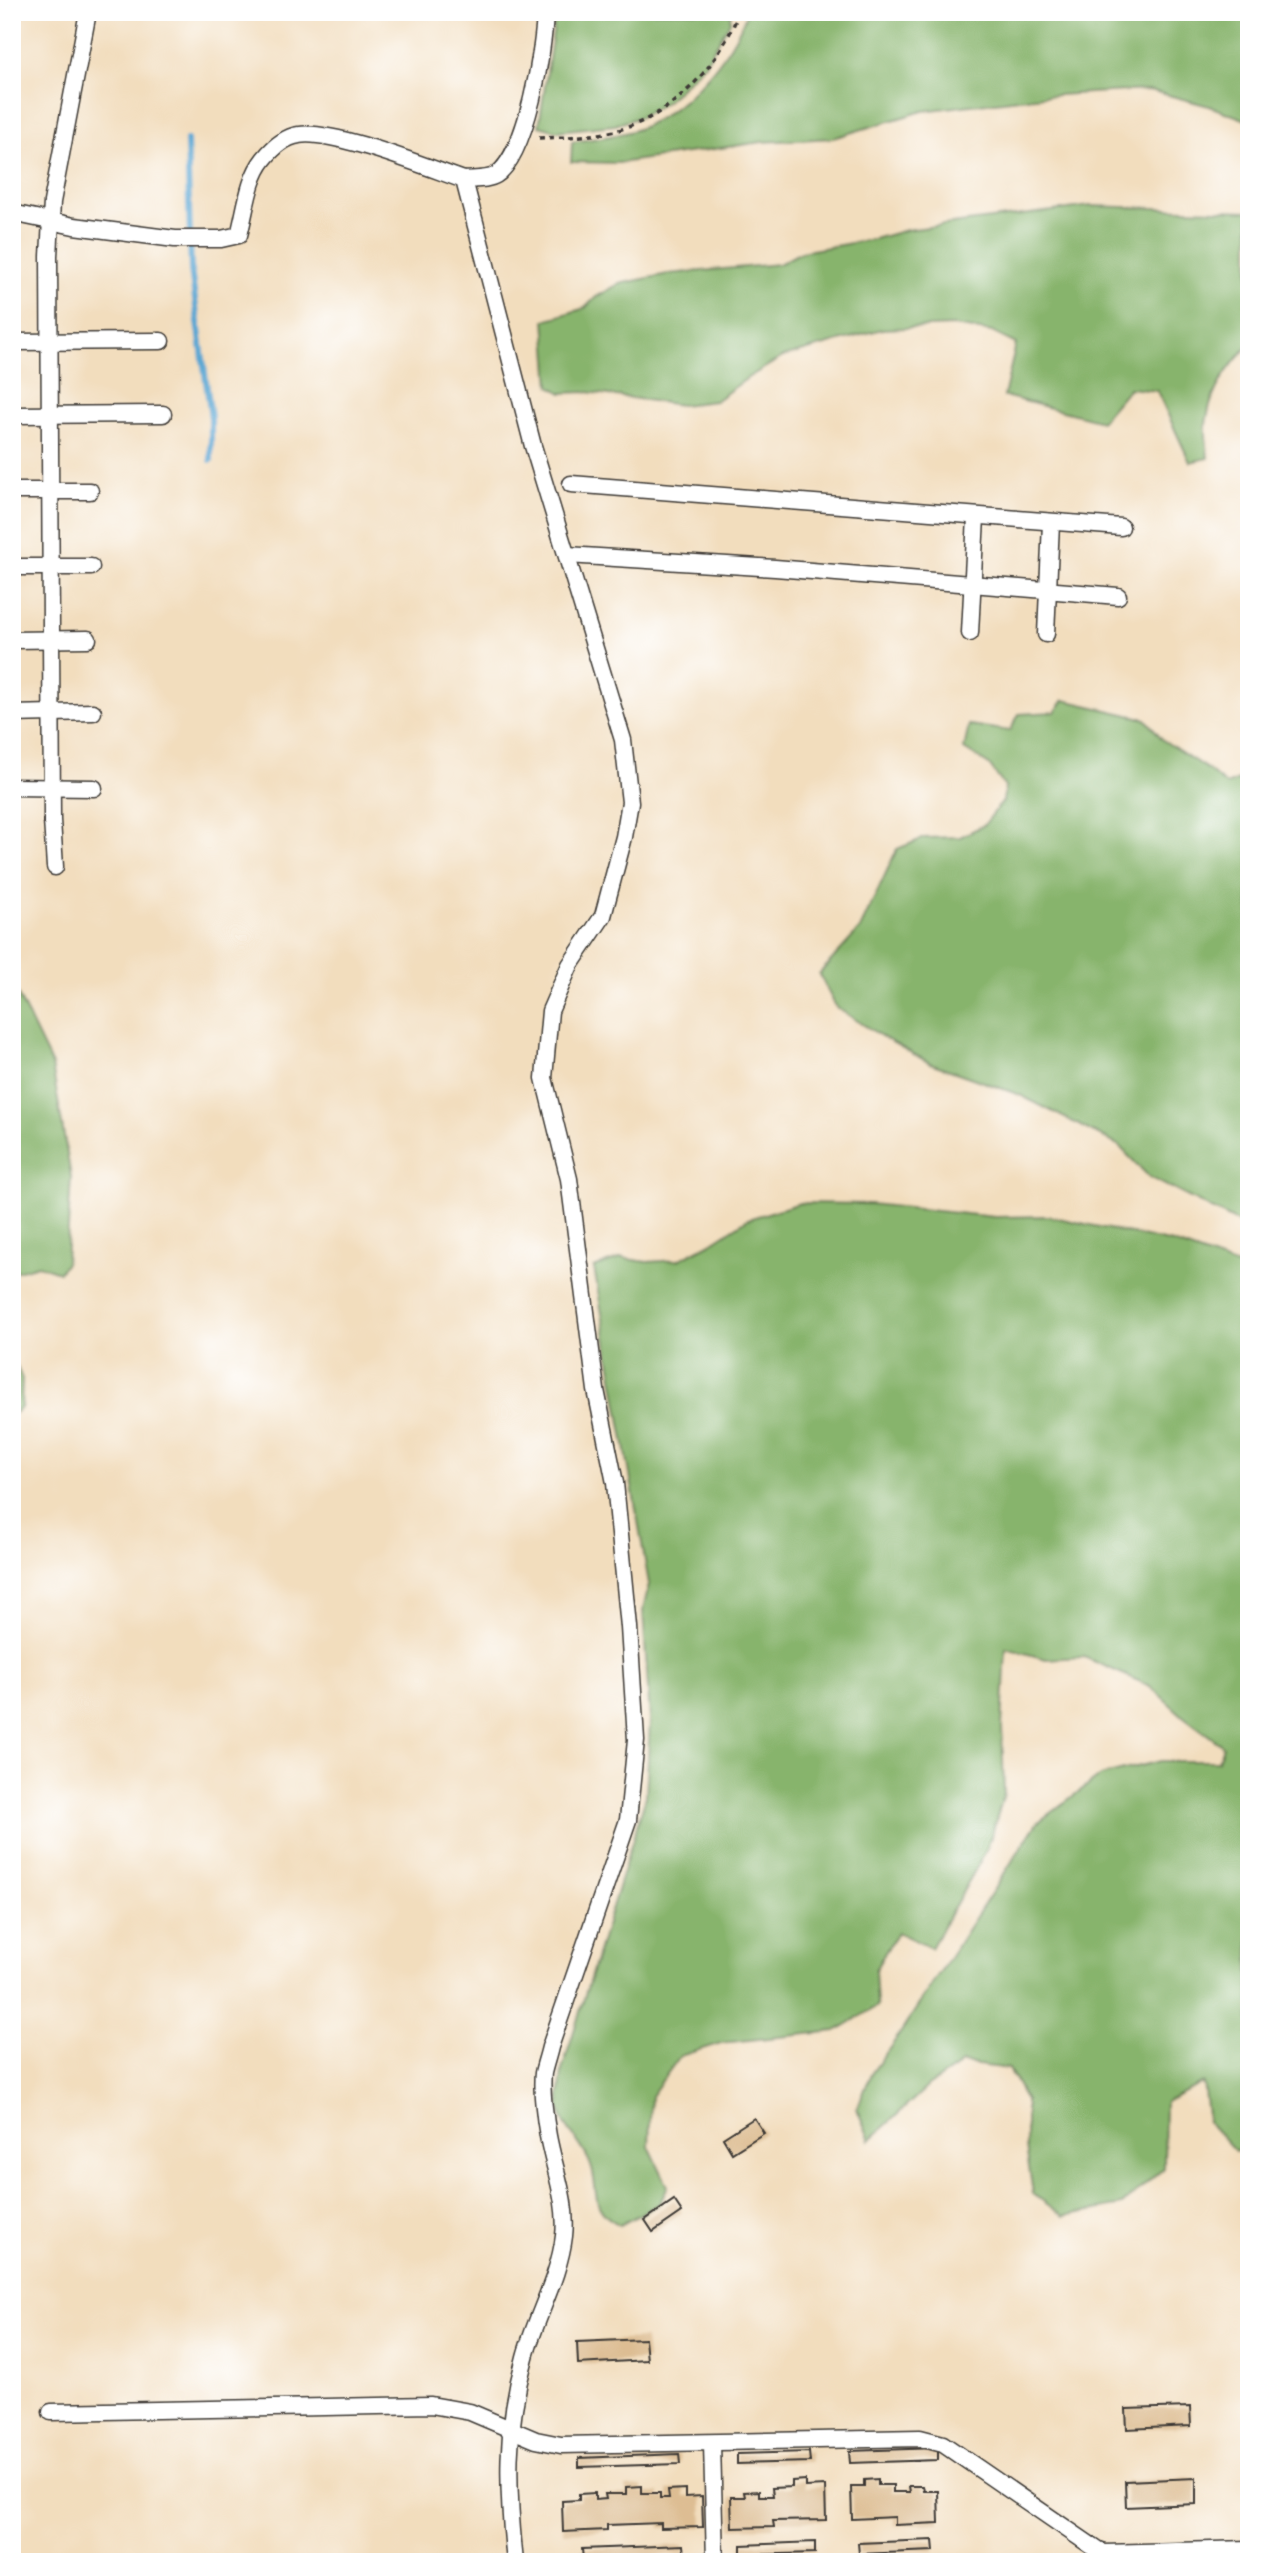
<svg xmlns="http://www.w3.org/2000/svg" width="1261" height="2574" font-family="Dekko,sans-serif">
	<rect width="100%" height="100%" fill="#fff"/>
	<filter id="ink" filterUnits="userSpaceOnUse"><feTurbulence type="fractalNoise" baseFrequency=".0143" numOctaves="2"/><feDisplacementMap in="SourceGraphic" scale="14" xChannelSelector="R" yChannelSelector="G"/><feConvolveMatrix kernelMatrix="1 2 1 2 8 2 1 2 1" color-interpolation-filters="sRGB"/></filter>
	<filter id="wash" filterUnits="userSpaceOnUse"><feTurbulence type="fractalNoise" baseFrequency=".00686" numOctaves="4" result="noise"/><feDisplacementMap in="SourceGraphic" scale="28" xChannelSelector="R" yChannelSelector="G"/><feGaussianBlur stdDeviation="1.57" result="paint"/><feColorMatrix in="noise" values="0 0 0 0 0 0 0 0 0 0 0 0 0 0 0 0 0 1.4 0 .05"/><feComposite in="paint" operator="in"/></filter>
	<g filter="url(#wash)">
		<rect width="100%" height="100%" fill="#f2ddbd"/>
		<g fill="#87b46c" stroke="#526844" stroke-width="2">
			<polygon points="556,12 731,12 730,22 705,64 667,101 640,117 615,125 557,131 539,126"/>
			<path d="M747,12H1249V121L1209,106L1149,90L1090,93L1043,96L923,111L833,138L762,142L619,163L571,162L572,142C597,138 623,136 645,126C688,106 731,56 747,12Z"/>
			<path d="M1091,206L1249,211V345C1229,366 1212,389 1207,418C1204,430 1207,445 1208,458L1190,462L1157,391L1129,388L1101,421L1004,396L1016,344L992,332L954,326L882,329L783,357L749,377L715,401L681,405L587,392L562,393L550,386L545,320L585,308L596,297L619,284L668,274L779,264L801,252L874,239L906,230Z"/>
			<polygon points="1064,700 1146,719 1163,740 1207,769 1226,785 1249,776 1249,1228 1149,1177 1118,1145 1020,1095 930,1063 884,1038 836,1007 819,974 860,929 897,849 924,838 960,837 984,825 1003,801 1005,787 989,765 964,749 969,725 1010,731 1019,714 1055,712"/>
			<polygon points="12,983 52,1065 71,1177 66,1263 59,1272 38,1265 14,1272 12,1275"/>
			<path d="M800,1203L870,1204L995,1217L1049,1216L1173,1243L1249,1270V2144L1235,2151L1208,2122L1203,2083L1165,2102L1164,2168L1122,2205L1064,2216L1033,2194L1026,2147V2101L1009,2069L962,2063L928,2086L870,2140L857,2109L871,2074L899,2035L1037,1823L1100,1776L1160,1761H1218L1223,1746L1184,1717L1150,1686L1084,1657L1046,1659L1006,1648L1002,1727L1004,1794L987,1849L931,1948L897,1932L875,1970L877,2006L836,2031L721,2043L680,2056L651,2096L649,2146L668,2186L659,2204L620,2225C588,2209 600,2193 591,2166C586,2150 573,2137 565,2124C556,2109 561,2086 562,2070L646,1796L650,1720L643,1610L649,1584L594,1268L621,1258L647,1262L678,1260L711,1243L748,1219Z"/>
			<polygon points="12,1356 22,1379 21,1408 12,1415"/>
		</g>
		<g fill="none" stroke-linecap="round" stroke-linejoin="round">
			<polyline stroke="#59a5d1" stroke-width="6" points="187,140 191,270 211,418 211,460"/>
		</g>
		<g id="blocks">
			<g fill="#ddbd93">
				<polygon points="754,2118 764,2133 732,2153 723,2138"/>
				<polygon points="674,2200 682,2212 653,2232 645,2220"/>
				<polygon points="645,2339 647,2360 578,2364 577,2342"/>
				<polygon points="1190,2407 1191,2426 1127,2429 1126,2409"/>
				<polygon points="938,2448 938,2460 850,2463 849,2451"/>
				<polygon points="809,2452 810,2462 737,2464 737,2454"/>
				<polygon points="679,2454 680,2464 579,2467 579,2458"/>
				<polygon points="1196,2478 1196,2504 1126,2507 1125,2481"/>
				<polygon points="878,2479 878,2485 893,2485 893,2492 910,2492 909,2486 923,2486 924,2491 938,2491 939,2523 895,2525 895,2517 852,2519 851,2486 864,2486 864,2480"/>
				<polygon points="805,2480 805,2487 825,2486 826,2520 773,2521 774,2527 732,2528 731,2497 745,2497 744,2492 759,2491 759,2496 773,2496 772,2488 792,2487 792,2481"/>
				<polygon points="642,2486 642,2493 660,2493 660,2498 669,2498 668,2490 685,2489 685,2497 702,2496 703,2527 661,2528 661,2523 607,2525 607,2530 563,2532 562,2501 579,2500 579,2494 595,2493 595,2500 606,2499 605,2494 626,2494 626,2487"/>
				<polygon points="933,2540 934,2551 859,2554 858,2543"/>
				<polygon points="815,2542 815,2553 741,2555 741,2545"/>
				<polygon points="683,2545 684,2555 583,2559 582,2549"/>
			</g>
		</g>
	</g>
	<g filter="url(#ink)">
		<use href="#blocks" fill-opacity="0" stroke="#3c3934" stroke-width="2"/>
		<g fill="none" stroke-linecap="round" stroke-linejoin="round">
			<g stroke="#3c3934" stroke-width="19">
				<g id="minor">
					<path d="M464,180C474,179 488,180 496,175C527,154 544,49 545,12"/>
					<path d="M12,213L74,226L175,239H221L239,235C246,210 248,179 264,159C272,149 285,137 299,135C332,129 429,168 464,180L533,446L623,740L630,802L624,837L603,916L570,965L550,1011L544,1078L569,1179L596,1390L615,1483L629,1627L636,1740L628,1820L550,2047C548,2056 545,2064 543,2073C541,2089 545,2120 548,2136C554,2169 568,2202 564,2236C559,2278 536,2316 525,2357C505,2429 507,2488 515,2562"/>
					<polyline points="12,342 161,341"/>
					<polyline points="12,415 163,414"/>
					<polyline points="571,484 1121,527"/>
					<polyline points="12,491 90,491"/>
					<polyline points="567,555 775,568 1118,596"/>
					<polyline points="12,567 91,567"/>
					<polyline points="970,633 976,517"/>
					<polyline points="1046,634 1051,523"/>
					<polyline points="12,640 88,639"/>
					<polyline points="12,714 93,712"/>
					<polyline points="12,787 94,788"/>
					<polyline points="55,867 52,820 49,256 52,202 88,12"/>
					<polyline points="51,2412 431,2405 470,2412 536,2440 561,2445 920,2438 943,2444 1099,2551 1105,2553 1249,2549"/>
					<polyline points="712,2443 715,2562"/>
				</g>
			</g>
			<path stroke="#3c3934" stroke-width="3.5" stroke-dasharray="5 5" stroke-linecap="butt" d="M539,138C567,137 597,137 625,128C678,111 720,63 739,12"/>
			<use href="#minor" stroke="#fff" stroke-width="16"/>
		</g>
	</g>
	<rect width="1261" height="2574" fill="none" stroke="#fff" stroke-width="42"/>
</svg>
